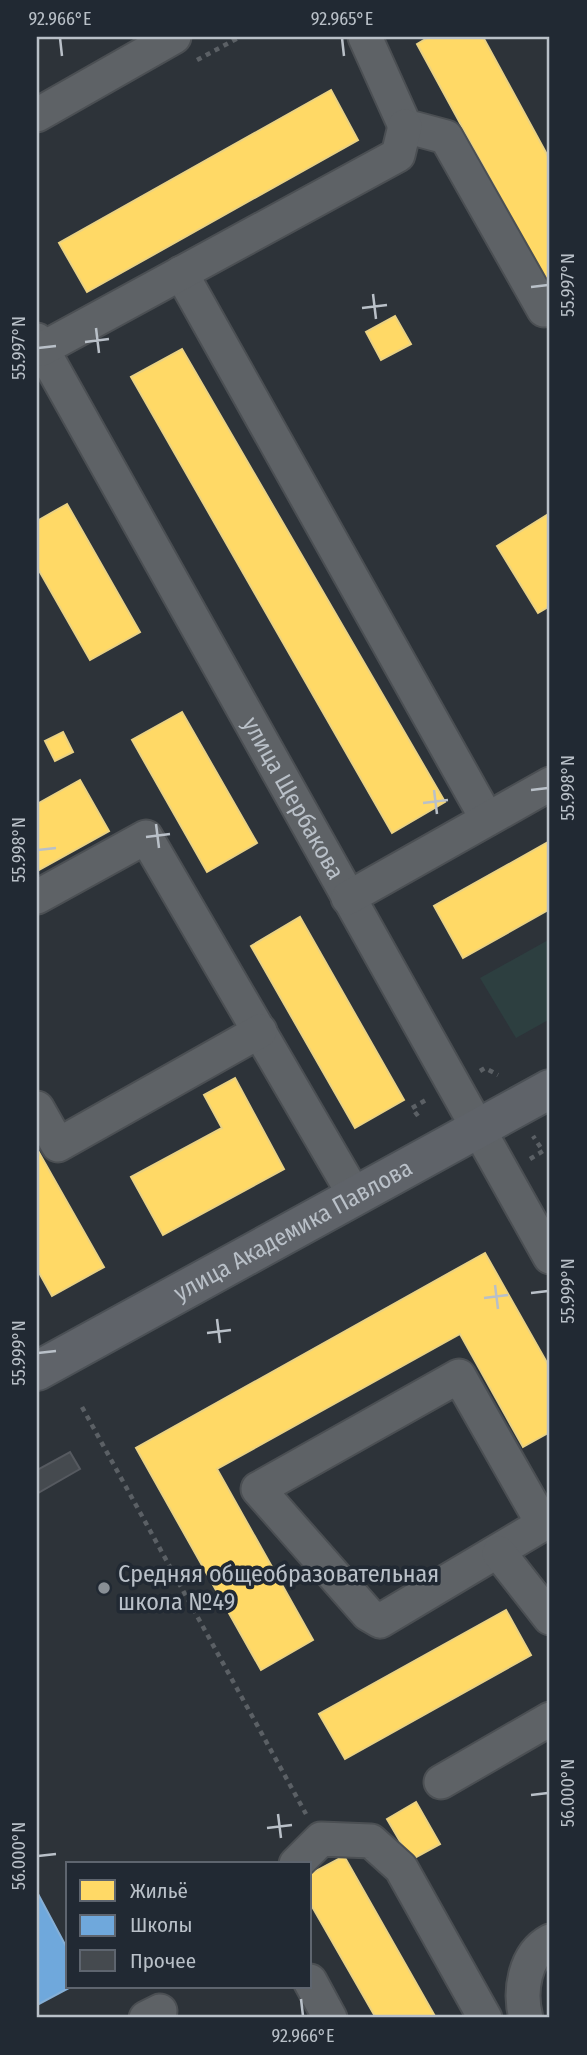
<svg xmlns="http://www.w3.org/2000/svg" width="587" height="2055" font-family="'Fira Sans Condensed',sans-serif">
	<rect width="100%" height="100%" fill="#2d3339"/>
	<polygon fill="#2d3f40" points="550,939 550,1019 516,1038 480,978"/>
	<g fill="#ffd966" stroke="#ead283" stroke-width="2">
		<polygon points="429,37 483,37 550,160 550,288 417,44"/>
		<polygon points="331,90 358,140 87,292 59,243"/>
		<polygon points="395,316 411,344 381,360 366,332"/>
		<polygon points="182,349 445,802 392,833 131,377"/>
		<polygon points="67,504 140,632 90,660 37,567 37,521"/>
		<polygon points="550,513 550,606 538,613 497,546"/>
		<polygon points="182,712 257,843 207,872 132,740"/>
		<polygon points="63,732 73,752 55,761 45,741"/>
		<polygon points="80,780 109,831 37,871 37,804"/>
		<polygon points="550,841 550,909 463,958 434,906"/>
		<polygon points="300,917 404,1100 355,1128 251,946"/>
		<polygon points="235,1078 284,1169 163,1235 131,1177 222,1128 204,1095"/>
		<polygon points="37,1149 104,1267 52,1296 37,1269"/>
		<polygon points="485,1253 550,1368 550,1432 523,1447 460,1334 217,1469 313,1640 261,1670 136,1448"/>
		<polygon points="506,1610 531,1655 345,1759 319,1714"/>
		<polygon points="416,1802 440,1844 411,1860 387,1819"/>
		<polygon points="344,1856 436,2018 376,2018 310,1903 310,1874"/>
	</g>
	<polygon fill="#6fa8dc" stroke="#85afd6" stroke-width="2" points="37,1892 68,1950 71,1987 37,2005"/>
	<polygon fill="#454a4f" stroke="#565a60" stroke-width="2" points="70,1452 80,1469 38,1493 37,1470"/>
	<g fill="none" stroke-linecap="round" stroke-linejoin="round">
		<g stroke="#4b4f53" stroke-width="37">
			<g id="minor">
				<polyline points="365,37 405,126 446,137 544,310 550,306"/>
				<polyline points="37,115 174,37"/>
				<polyline points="181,273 487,819"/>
				<path id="s1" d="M37,340L550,1257"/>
				<polyline points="42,349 398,155 405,126"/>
				<polyline points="37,897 146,837 355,1196"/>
				<polyline points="348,898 550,784"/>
				<polyline points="37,1108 58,1145 260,1031"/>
				<polygon points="459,1376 543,1524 380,1621 368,1614 258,1489"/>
				<polyline points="499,1553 550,1618"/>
				<polyline points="441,1782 550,1719"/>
				<polyline points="296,1864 321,1839 371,1841 401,1868 485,2018"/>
				<polyline points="310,1981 330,2018"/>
				<polyline points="146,2018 160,2011"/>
				<path d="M526,2018C519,1992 524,1955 550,1941"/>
			</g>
		</g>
		<g stroke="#4b5055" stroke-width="42">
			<g id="major">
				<path id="s2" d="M37,1371L550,1089"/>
			</g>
		</g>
		<g stroke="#5b6065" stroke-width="4.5" stroke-dasharray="5 5" stroke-linecap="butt">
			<polyline points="197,60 240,37"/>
			<polyline points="480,1071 485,1068 498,1075"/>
			<polyline points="418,1116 412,1108 426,1100"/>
			<polyline points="530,1159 543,1151 533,1136"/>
			<polyline points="82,1407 306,1814"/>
		</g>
		<use href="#minor" stroke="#5e6266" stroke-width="33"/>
		<use href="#major" stroke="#5f6369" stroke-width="38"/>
	</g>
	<path fill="none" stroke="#b9c0c8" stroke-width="2.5" d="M60,38L62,56M342,38L344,56M531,287L548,285M373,294L376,319M362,308L387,305M96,328L99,353M85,342L109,339M38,348L56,346M434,790L437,814M531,790L548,788M423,803L448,800M156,824L159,848M146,837L170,834M38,850L56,848M495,1285L498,1309M531,1293L548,1291M484,1298L508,1295M217,1319L220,1343M207,1333L231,1330M38,1353L56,1351M531,1795L548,1793M278,1814L281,1838M267,1828L292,1825M38,1856L56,1854M301,1999L303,2016"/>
	<circle fill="#888f96" stroke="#212933" stroke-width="2.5" cx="104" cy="1588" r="7"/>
	<g text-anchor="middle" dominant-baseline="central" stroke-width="7" stroke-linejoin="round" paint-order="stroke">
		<g font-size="24" fill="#b9c0c8" stroke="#212933">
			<text stroke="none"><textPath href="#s1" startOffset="525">улица Щербакова</textPath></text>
			<text stroke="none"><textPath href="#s2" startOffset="292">улица Академика Павлова</textPath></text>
		</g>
		<g font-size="24" fill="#b9c0c8" stroke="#212933" text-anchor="start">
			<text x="118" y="1574">Средняя общеобразовательная<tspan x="118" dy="28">школа №49</tspan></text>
		</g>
	</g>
	<rect width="587" height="2055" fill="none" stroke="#212933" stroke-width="77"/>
	<rect x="66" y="1862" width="245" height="126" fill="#212933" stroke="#5e656f" stroke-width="2"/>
	<rect x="80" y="1880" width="35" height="21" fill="#ffd966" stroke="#5e656f" stroke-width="2"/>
	<text x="130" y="1898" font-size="21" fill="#b9c0c8">Жильё</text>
	<rect x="80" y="1915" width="35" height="21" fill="#6fa8dc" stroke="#5e656f" stroke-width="2"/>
	<text x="130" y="1932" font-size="21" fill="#b9c0c8">Школы</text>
	<rect x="80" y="1950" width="35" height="21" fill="#454a4f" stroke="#5e656f" stroke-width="2"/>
	<text x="130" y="1968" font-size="21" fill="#b9c0c8">Прочее</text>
	<rect x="38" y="38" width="510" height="1978" fill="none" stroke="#b9c0c8" stroke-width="2.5"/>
	<g font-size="18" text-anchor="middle" fill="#b9c0c8">
		<text x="60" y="25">92.966°E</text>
		<text x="342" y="25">92.965°E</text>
		<text transform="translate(568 285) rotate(-90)" y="6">55.997°N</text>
		<text transform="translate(19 348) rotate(-90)" y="6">55.997°N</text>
		<text transform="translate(568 788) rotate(-90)" y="6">55.998°N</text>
		<text transform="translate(19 850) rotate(-90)" y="6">55.998°N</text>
		<text transform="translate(568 1291) rotate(-90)" y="6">55.999°N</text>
		<text transform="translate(19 1353) rotate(-90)" y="6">55.999°N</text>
		<text transform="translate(568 1793) rotate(-90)" y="6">56.000°N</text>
		<text transform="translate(19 1856) rotate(-90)" y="6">56.000°N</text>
		<text x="303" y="2042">92.966°E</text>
	</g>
</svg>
